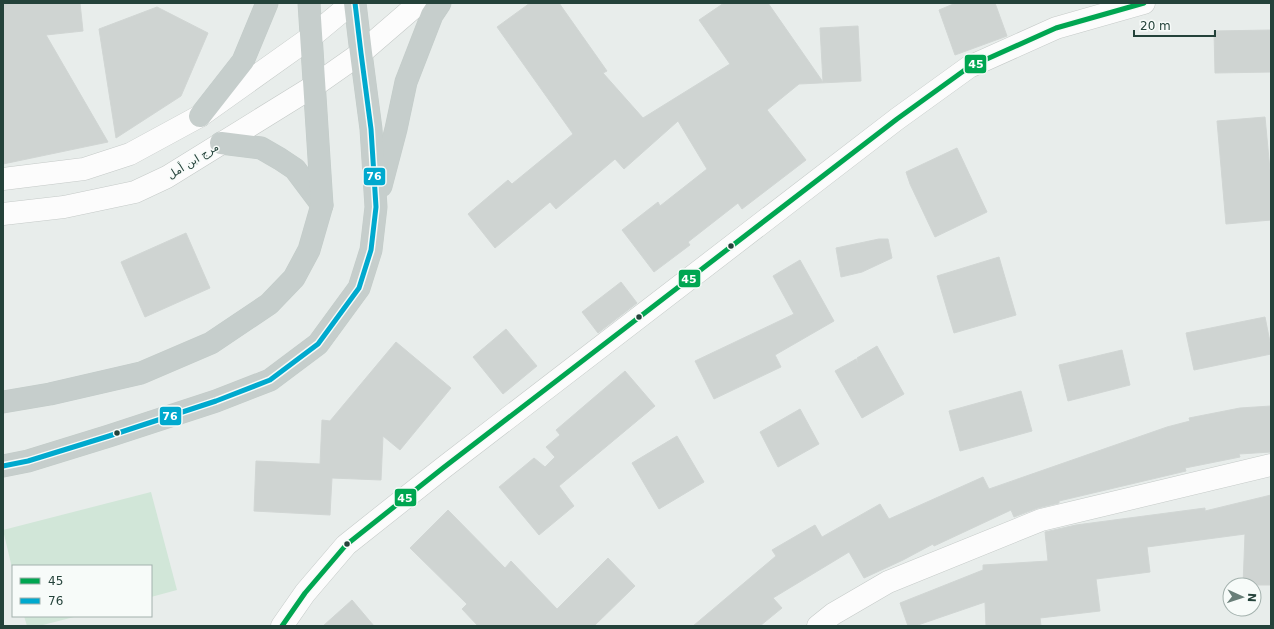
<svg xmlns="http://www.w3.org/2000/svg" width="1274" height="629" font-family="'DejaVu Sans',Vazirmatn,sans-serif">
	<rect width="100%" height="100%" fill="#e8edeb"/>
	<g fill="#d1e6d8">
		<polygon points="151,492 177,590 151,597 151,566 13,566 13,572 3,530"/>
		<polygon points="24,616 78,616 39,626 27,626"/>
	</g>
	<g fill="#cfd4d2" stroke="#d1d6d4">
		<polygon points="3,3 80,3 83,31 46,35 108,142 3,164"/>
		<polygon points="530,3 559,3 607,71 603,73 643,118 730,64 699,20 724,3 768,3 823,82 820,28 858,26 861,81 799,84 767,110 806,160 742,209 738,203 688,242 690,245 654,272 622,230 658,202 660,206 707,169 678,121 624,169 615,159 556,209 550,202 495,248 468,214 508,180 512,184 573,134 497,27"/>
		<polygon points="956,3 995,3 1007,36 955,55 939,10"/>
		<polygon points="157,7 208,33 181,96 116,138 99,29"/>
		<polygon points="1271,30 1271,72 1215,73 1214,31"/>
		<polygon points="1265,117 1271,181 1271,220 1226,224 1217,121"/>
		<polygon points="957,148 987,212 935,237 910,184 906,172"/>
		<polygon points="186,233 210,288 145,317 121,262"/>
		<polygon points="879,239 888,239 892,258 862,272 841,277 836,248"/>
		<polygon points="999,257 1016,315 954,333 937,276"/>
		<polygon points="800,260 834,321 775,355 781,367 714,399 695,361 794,314 773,276"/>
		<polygon points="621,282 637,303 598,333 582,312"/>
		<polygon points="1265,317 1271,347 1271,354 1194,370 1186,333"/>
		<polygon points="506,329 537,366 503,394 473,357"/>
		<polygon points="396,342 451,388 400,450 383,436 381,480 332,478 330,515 254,511 256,461 320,464 322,420 330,421"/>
		<polygon points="877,346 904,394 862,418 835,371 856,359 858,363 857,358"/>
		<polygon points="1122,350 1130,385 1068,401 1059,365"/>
		<polygon points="625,371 655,406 559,486 574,506 539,535 499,487 534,458 545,467 555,457 546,447 560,435 556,430"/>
		<polygon points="1021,391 1032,431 960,451 949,411"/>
		<polygon points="1271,406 1271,452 1239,454 1240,457 1185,468 1186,471 1059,501 1059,503 1038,508 1014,517 1011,510 934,546 933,544 903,560 864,578 849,552 773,598 782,608 760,626 693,626 776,556 772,550 815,525 822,537 880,504 889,519 983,477 989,489 1167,427 1190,421 1189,418 1240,408"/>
		<polygon points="800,409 819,444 778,467 760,432"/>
		<polygon points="677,436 704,482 659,509 632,463"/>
		<polygon points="1271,495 1271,585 1243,585 1245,534 1147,547 1150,572 1096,579 1100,611 1040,618 1041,626 986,626 985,602 915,626 908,626 900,603 983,570 983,565 1048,561 1045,532 1076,525 1205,508 1205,511"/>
		<polygon points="448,510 505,568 511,561 557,609 608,558 635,586 594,626 478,626 462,609 467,604 410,548"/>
		<polygon points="352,600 374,626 323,626"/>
	</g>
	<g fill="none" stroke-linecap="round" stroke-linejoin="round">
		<g stroke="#c5cac8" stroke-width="23">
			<g id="minor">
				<polyline points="282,626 305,593 346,545 443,468 897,119 969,67 1056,28 1144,3"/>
				<polyline points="818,626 833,614 888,582 1041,520 1271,465"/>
			</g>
		</g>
		<g stroke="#c5cac8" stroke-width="23">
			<g id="tertiary">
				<polyline points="3,179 84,169 130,154 200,116 311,37 352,3"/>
				<polyline points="3,214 64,207 135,192 167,177 314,86 361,53 419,3"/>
			</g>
		</g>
		<g stroke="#c3ccc9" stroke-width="23">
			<g id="trunk">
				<polyline points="200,116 243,61 267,3"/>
				<polyline points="221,143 261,148 280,159 295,169 322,205"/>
				<polyline points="381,186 396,129 406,82 432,15 440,3"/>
				<polyline points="3,402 50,394 141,373 211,343 269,304 294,278 309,250 322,205 309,3"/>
				<polyline points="3,466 28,461 109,436 216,401 270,380 318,344 359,288 371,250 376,207 371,129 361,53 355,3"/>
			</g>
		</g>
		<use href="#minor" stroke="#fcfcfc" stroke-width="22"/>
		<use href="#tertiary" stroke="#fcfcfc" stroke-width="22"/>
		<use href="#trunk" stroke="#c6cecc" stroke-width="22"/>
		<g stroke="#f7fbf9" stroke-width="8">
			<polyline id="bus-1" points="282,626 305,593 346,545 443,468 897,119 969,67 1056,28 1144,3"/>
		</g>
		<g stroke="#f7fbf9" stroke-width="8">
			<polyline id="bus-2" points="3,466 28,461 109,436 216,401 270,380 318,344 359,288 371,250 376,207 371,129 361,53 355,3"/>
		</g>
		<use href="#bus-1" stroke="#00a651" stroke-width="5"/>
		<use href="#bus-2" stroke="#00a9ce" stroke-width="5"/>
	</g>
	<g fill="#24423a" stroke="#f7fbf9" stroke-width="1.5">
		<circle cx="731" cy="246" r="3.5"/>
		<circle cx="639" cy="317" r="3.5"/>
		<circle cx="117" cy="433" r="3.5"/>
		<circle cx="347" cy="544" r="3.5"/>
	</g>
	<g text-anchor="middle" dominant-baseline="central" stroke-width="3" stroke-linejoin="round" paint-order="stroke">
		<g font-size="11" fill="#24423a" stroke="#f7fbf9">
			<text transform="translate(193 161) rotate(-32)">مرج ابن أمل</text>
		</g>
	</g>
	<g stroke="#f7fbf9" stroke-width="1.5">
		<rect x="964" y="54" width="23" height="20" rx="4" fill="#00a651"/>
		<rect x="363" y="167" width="23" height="19" rx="4" fill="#00a9ce"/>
		<rect x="678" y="269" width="23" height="19" rx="4" fill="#00a651"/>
		<rect x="159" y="406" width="23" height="20" rx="4" fill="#00a9ce"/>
		<rect x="394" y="488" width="23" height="19" rx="4" fill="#00a651"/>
	</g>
	<g font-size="11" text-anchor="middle" font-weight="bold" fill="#fff">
		<text x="976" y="68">45</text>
		<text x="374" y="180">76</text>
		<text x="689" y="283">45</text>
		<text x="170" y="420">76</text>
		<text x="405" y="502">45</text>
	</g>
	<rect width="1274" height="629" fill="none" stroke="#24423a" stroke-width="8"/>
	<rect x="12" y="565" width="140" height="52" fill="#f7fbf9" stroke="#a3b1ad"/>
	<rect x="20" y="578" width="20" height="6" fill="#00a651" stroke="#a3b1ad"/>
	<text x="48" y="585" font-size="12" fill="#24423a">45</text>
	<rect x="20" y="598" width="20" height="6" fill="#00a9ce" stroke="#a3b1ad"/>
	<text x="48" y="605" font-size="12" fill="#24423a">76</text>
	<g transform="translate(1242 597) rotate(93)"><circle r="19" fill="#f7fbf9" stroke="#a3b1ad"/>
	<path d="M0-3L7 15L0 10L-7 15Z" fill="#697e78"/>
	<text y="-6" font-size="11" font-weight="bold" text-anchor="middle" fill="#24423a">N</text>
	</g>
	<path d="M1134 30v6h81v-6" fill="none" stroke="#24423a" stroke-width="2"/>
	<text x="1140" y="30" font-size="12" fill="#24423a" stroke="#f7fbf9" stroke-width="3" paint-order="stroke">20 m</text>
</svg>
